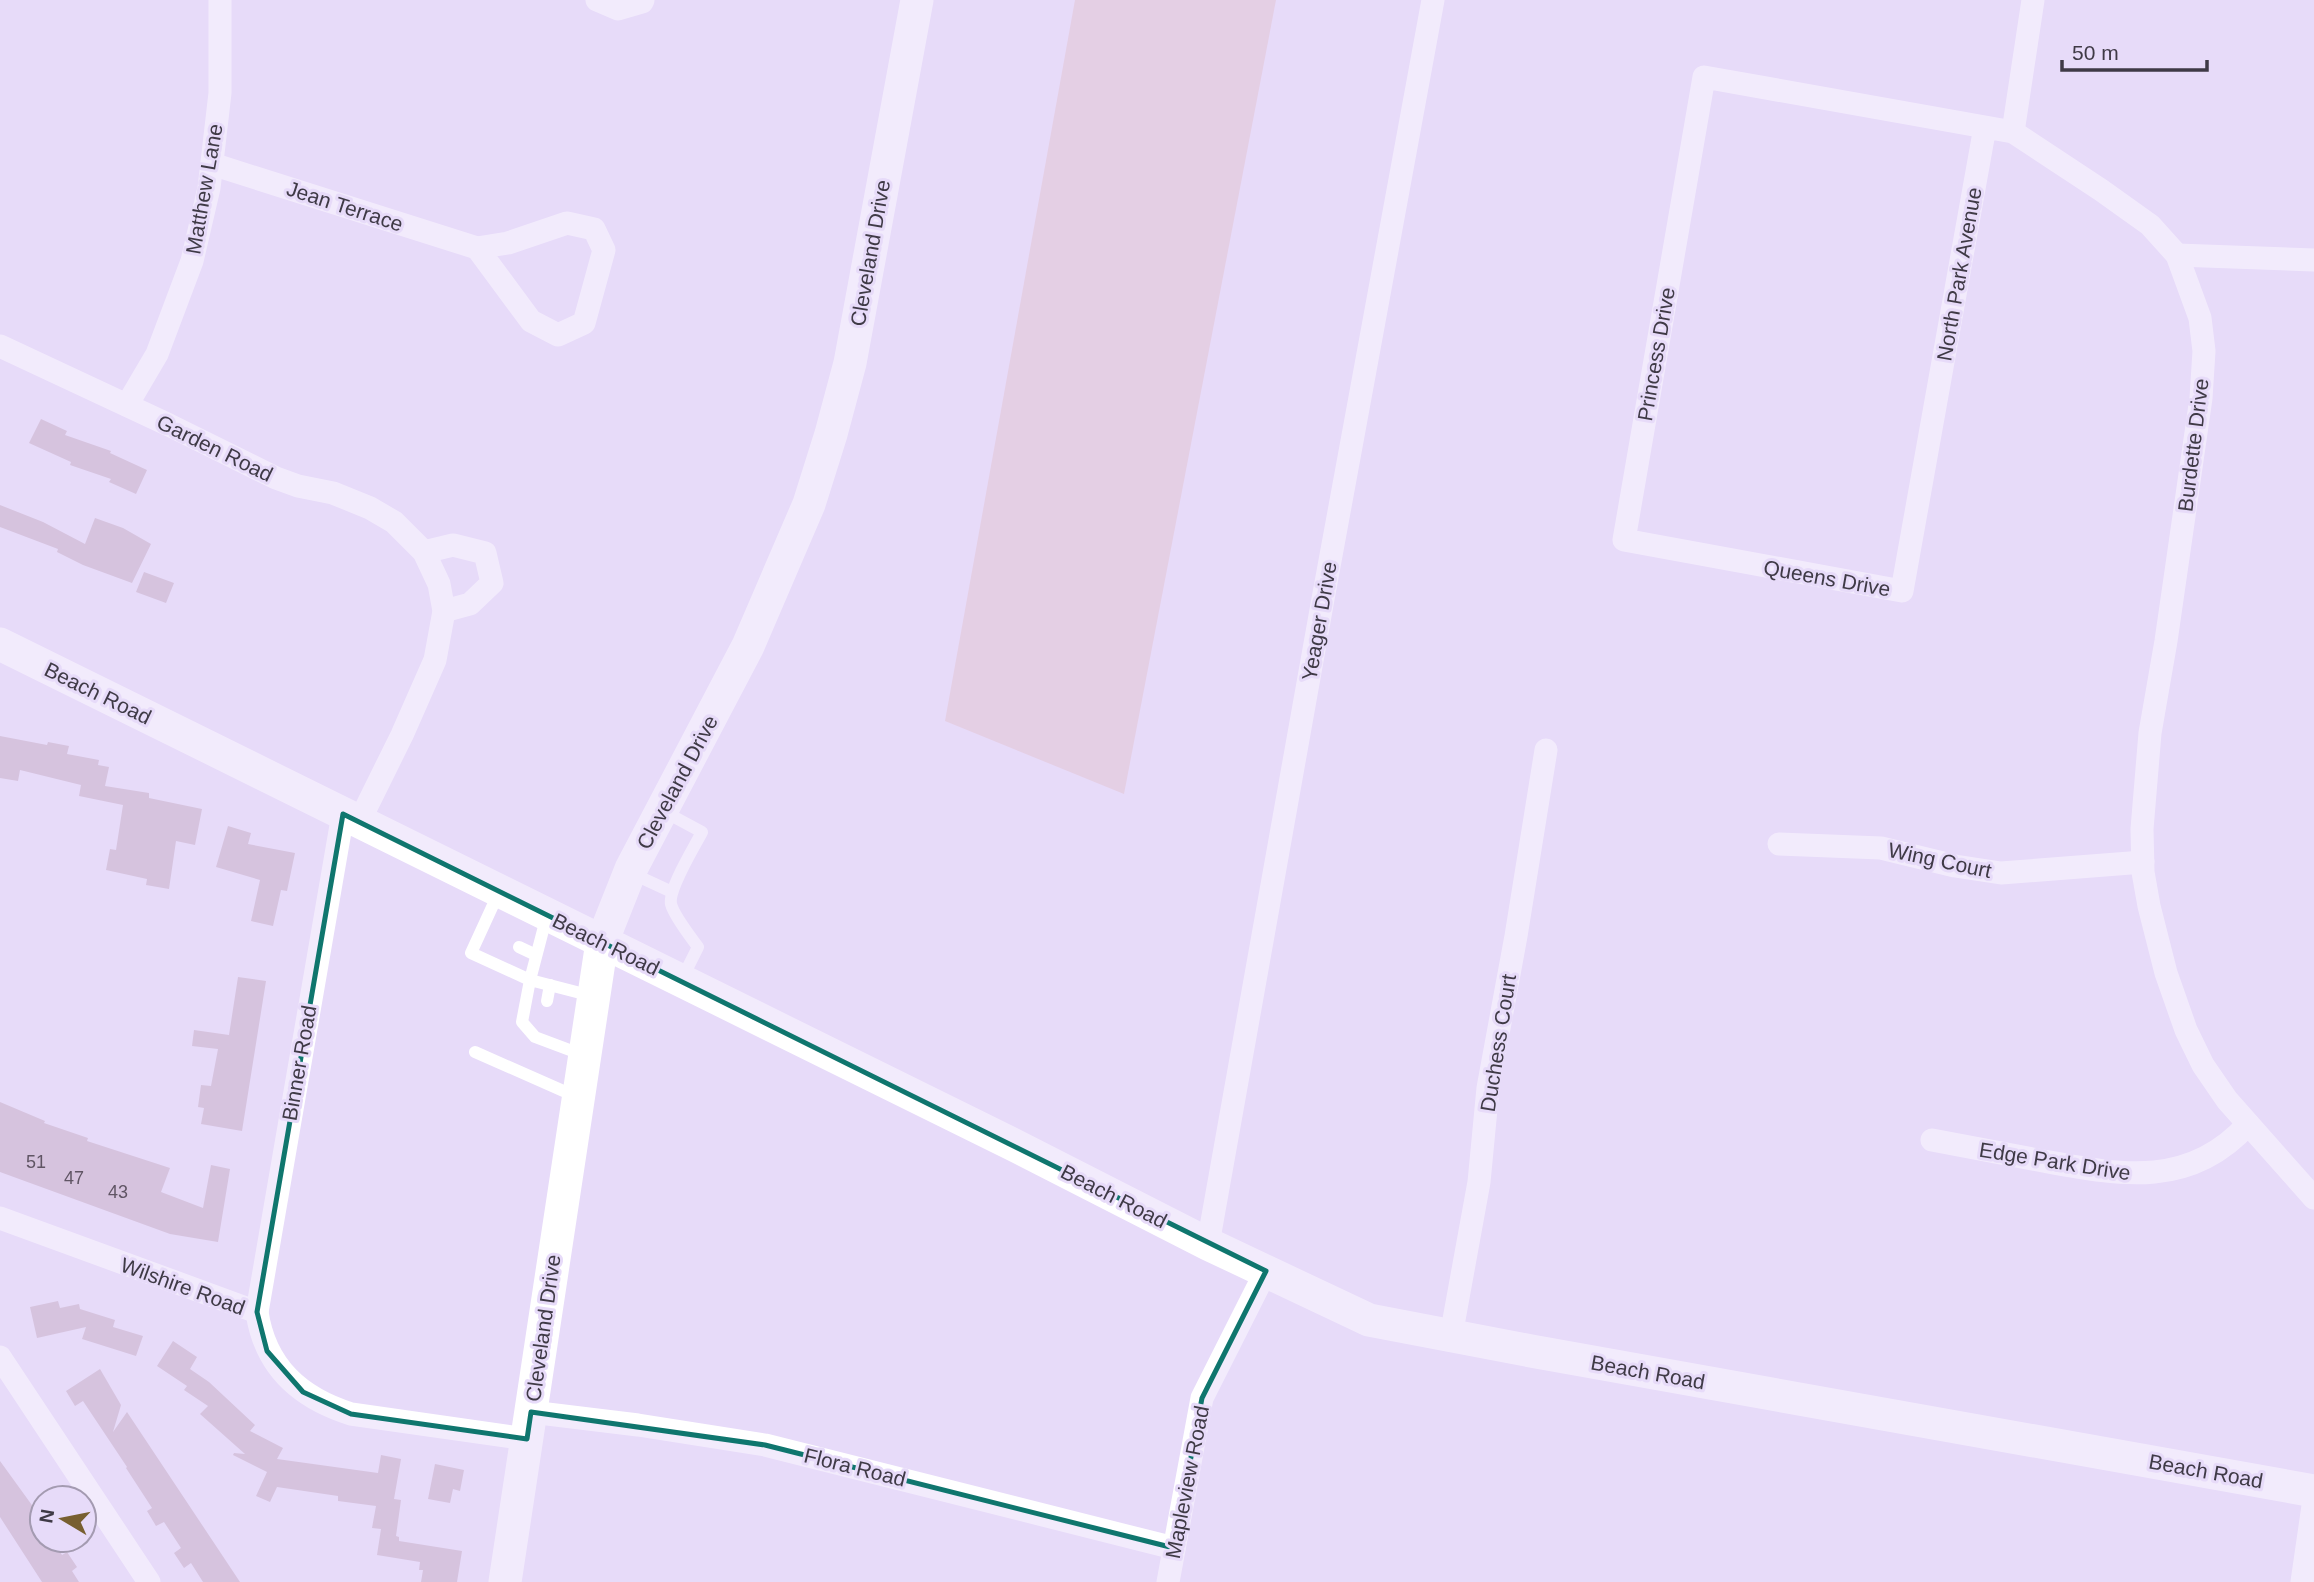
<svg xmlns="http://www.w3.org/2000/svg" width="2314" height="1582" font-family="Arial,sans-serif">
	<rect width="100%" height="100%" fill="#e7dbf9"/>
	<polygon fill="#e1c1ca" points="1075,0 1276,0 1124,794 945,721"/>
	<g fill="#c1a7bd">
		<polygon points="41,419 67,431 65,435 111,451 110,453 147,470 136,494 109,482 111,479 70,465 71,462 29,443"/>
		<polygon points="0,505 43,522 85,544 95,518 123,528 151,544 132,583 83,565 57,552 58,549 0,527"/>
		<polygon points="144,572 174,583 166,603 136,592"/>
		<polygon points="0,736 47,745 48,742 69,746 67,754 99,760 98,765 109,767 105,786 149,793 149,798 202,809 195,845 176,841 169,889 146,885 147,879 106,870 110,849 116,850 123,805 79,796 81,785 20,770 18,781 0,778"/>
		<polygon points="228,826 251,833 248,844 295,853 287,891 281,890 273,926 251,921 260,880 216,867"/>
		<polygon points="238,977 266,981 242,1131 201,1124 204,1108 198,1107 201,1085 211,1086 218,1049 192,1046 194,1030 229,1035"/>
		<polygon points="0,1102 45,1121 44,1123 88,1138 87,1141 170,1168 161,1192 203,1208 211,1165 230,1169 218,1242 170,1234 0,1172"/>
		<polygon points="58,1301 60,1308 79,1304 80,1309 115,1320 113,1327 143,1336 136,1356 82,1339 86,1327 37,1338 30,1307"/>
		<polygon points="173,1341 197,1357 190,1369 209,1382 255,1425 250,1431 283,1448 277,1459 378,1473 381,1455 401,1459 394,1499 401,1500 396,1536 399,1537 399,1541 462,1551 457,1582 421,1582 423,1570 419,1570 420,1562 377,1555 381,1529 372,1528 376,1506 338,1501 338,1496 277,1487 270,1502 256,1496 267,1472 233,1455 234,1453 245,1454 200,1414 208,1406 184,1390 187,1386 157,1366"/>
		<polygon points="100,1369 121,1405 113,1432 127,1412 240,1582 203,1582 191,1563 184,1568 174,1553 181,1548 164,1522 156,1526 147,1511 152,1508 126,1468 127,1467 83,1401 75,1406 66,1391"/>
		<polygon points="0,1461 42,1519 42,1540 53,1540 62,1555 67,1552 77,1567 72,1571 79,1582 42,1582 0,1517"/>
		<polygon points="435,1464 464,1470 460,1491 453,1489 450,1503 428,1499"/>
	</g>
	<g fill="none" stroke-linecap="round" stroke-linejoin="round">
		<g stroke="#fff" stroke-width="12">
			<path d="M663,811L702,832C695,846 668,889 671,904C674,916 690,936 698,947L681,981"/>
			<polyline points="631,873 672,892"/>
			<polyline points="499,892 471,953 530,980 547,915"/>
			<polyline points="519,947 536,955"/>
			<polyline points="547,1001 550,985"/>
			<polyline points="475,1052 577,1097"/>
			<polyline points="583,1055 535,1037 522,1022 530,980 592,996"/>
		</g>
		<g stroke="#fff" stroke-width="23">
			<polyline points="597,0 618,9 642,2 643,0"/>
			<polyline points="1985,127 1902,591 1624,540 1704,77 2013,132 2101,190 2150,225 2177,255 2200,318 2204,351 2201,398 2166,641 2150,733 2142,829 2143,872 2149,906 2166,973 2186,1030 2203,1065 2227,1100 2314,1198"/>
			<polyline points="2013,132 2033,0"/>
			<polyline points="212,164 477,248 531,321 558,335 584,323 604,250 594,229 567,223 508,243 477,248"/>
			<polyline points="2177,255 2314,260"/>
			<polyline points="0,346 169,425 276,478 298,486 333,493 370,508 394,522 424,552 439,584 444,611 435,660 402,735 359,822"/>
			<polyline points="127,405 157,354 192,261 209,188 220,93 220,0"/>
			<polyline points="424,552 453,545 485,553 492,583 470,604 444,611"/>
			<polyline points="1779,844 1881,848 1955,866 2001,873 2143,862"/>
			<path d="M1932,1140C1969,1147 2006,1154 2043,1161C2120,1175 2190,1189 2248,1124"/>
			<path d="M0,1218L257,1312C265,1367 300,1398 351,1414L527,1439"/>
			<polyline points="1208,1244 1323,599 1433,0"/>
			<polyline points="257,1312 343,814"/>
			<polyline points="1451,1336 1479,1182 1488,1088 1516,936 1546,750"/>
			<polyline points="0,1357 149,1582"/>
			<polyline points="531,1412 638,1425 765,1445 1174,1548"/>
			<polyline points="1168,1582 1202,1398 1266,1271"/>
			<polyline points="2302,1582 2314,1499"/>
		</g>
		<g stroke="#fff" stroke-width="33">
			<polyline points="0,644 1018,1147 1208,1244 1369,1320 1531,1351 2314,1491"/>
			<polyline points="505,1582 602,942 631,869 748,646 809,504 831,434 850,363 917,0"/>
		</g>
	</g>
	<path d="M0 0H2314V1582H0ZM343,814L1266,1271L1202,1398L1174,1548L765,1445L531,1412L527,1439L351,1414L303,1392L267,1351L257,1312Z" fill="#e7dbf9" fill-opacity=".55" fill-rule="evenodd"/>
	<path fill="none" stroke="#0f766e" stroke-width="5" stroke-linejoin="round" d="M343,814L1266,1271L1202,1398L1174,1548L765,1445L531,1412L527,1439L351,1414L303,1392L267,1351L257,1312Z"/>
	<g text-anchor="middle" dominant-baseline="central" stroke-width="6" stroke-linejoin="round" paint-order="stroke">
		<g font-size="18" fill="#605564">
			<text x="36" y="1162">51</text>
			<text x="74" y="1178">47</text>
			<text x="118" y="1192">43</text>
		</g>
		<g font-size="21" fill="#3f3a46" stroke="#e7dbf9">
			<text transform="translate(204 189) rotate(-80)">Matthew Lane</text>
			<text transform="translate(345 206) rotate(18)">Jean Terrace</text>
			<text transform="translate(870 253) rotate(-80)">Cleveland Drive</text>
			<text transform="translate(1959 274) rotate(-80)">North Park Avenue</text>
			<text transform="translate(1656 354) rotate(-80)">Princess Drive</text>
			<text transform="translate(2193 445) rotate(-83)">Burdette Drive</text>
			<text transform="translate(215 448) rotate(26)">Garden Road</text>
			<text transform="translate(1827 578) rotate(10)">Queens Drive</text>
			<text transform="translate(1319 621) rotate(-80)">Yeager Drive</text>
			<text transform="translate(98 693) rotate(26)">Beach Road</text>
			<text transform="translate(677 782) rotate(-62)">Cleveland Drive</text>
			<text transform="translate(1940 860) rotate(12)">Wing Court</text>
			<text transform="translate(606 944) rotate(26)">Beach Road</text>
			<text transform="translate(1498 1043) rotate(-81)">Duchess Court</text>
			<text transform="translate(299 1063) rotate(-80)">Binner Road</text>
			<text transform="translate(2055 1161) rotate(9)">Edge Park Drive</text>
			<text transform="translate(1114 1196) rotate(27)">Beach Road</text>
			<text transform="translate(183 1286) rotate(20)">Wilshire Road</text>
			<text transform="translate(543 1328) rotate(-82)">Cleveland Drive</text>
			<text transform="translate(1648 1372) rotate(10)">Beach Road</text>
			<text transform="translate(855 1467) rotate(14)">Flora Road</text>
			<text transform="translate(2206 1471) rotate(10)">Beach Road</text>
			<text transform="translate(1187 1482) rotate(-79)">Mapleview Road</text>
		</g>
	</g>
	<g transform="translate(63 1519) rotate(280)"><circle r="33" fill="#e7dbf9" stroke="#a49bb1" stroke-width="2"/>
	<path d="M0-5L12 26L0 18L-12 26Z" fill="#785f30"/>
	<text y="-10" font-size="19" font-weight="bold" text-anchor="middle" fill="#3f3a46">N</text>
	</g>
	<path d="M2062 60v10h145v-10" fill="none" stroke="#3f3a46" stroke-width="3.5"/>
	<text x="2072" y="60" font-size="21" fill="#3f3a46" stroke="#e7dbf9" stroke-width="5" paint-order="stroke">50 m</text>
</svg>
